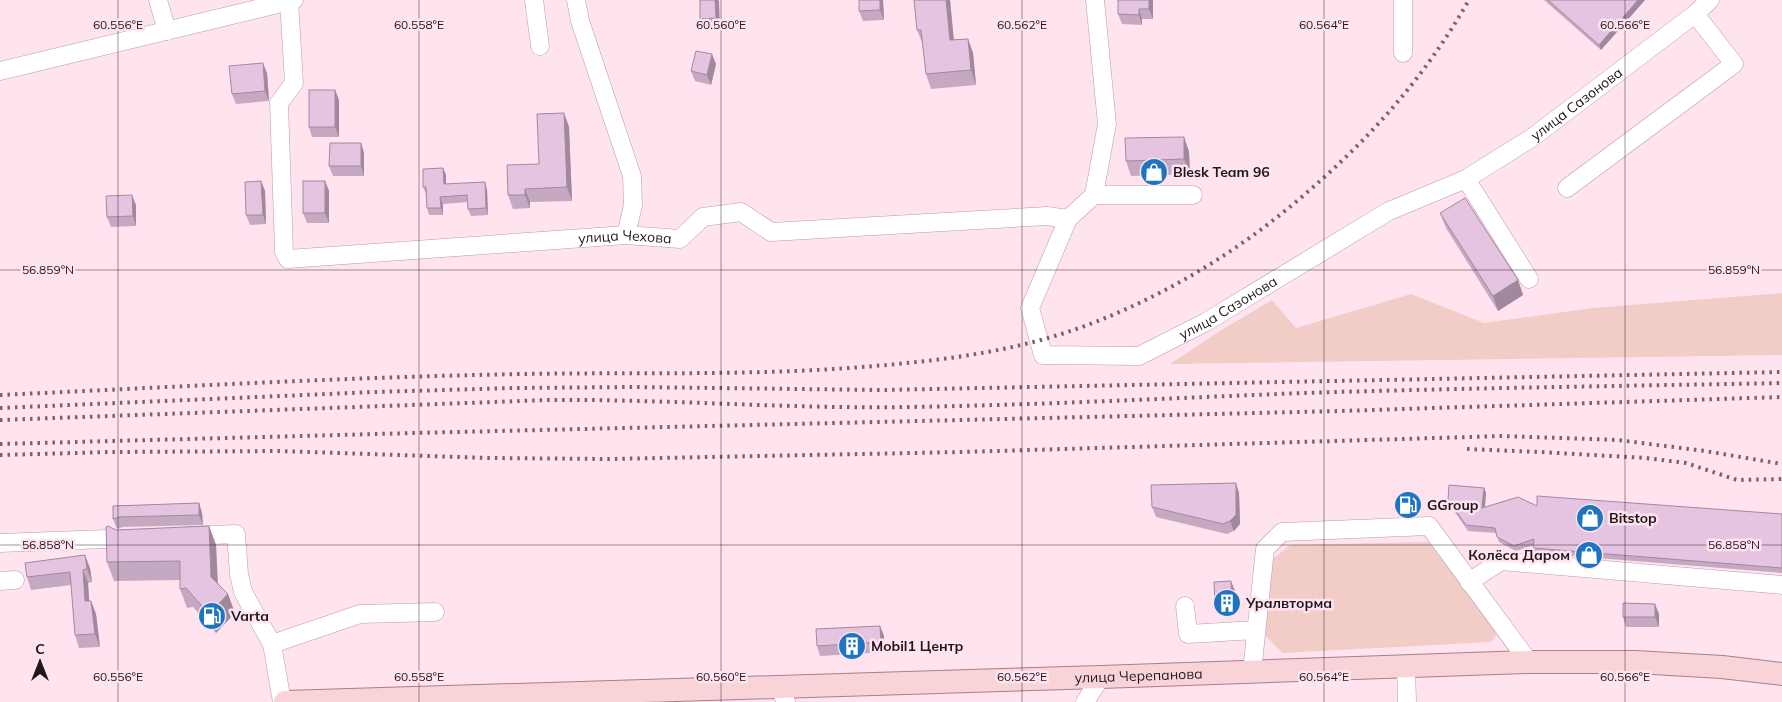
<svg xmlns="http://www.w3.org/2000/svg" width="1782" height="702" font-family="Mulish,sans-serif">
	<rect width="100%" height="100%" fill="#ffe3ef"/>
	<g fill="#f2ccc6">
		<polygon points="1782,293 1782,355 1170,364 1220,331 1272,300 1296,328 1411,294 1484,323 1593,308"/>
		<polygon points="1428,542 1494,626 1496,636 1491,642 1282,653 1265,635 1273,559 1290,545"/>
	</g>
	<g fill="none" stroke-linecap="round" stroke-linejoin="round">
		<g stroke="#b79ca8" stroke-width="19">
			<g id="minor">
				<polyline points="158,0 167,31"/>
				<polyline points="534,0 540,46"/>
				<polyline points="576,0 580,21 632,176 633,205 626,235"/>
				<path id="s1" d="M1095,0L1107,124L1094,195L1068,219L1030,308L1043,355L1139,356L1206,322L1389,211L1466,179L1533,137L1695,14L1710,0"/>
				<polyline points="1403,0 1403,53"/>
				<path id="s2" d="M289,1L294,83L279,103L284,252L288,259L626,235L680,239L703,217L741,212L771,232L1047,216L1068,219"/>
				<polyline points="0,71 294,0"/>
				<polyline points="1466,179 1529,279"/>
				<polyline points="1567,188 1734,64 1695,14"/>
				<polyline points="1094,195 1193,195"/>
				<polyline points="189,536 236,534 239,574 243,592 272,644 282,702"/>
				<polyline points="0,543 106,539"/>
				<polyline points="0,581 15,580"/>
				<polyline points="1469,582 1501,561 1782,585"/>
				<polyline points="1185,606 1188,634 1256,630"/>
				<polyline points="272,644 360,614 435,612"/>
				<polyline points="1406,667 1407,702"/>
				<polyline points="1252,672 1265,549 1282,532 1429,526 1529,662"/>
				<polyline points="779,686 786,702"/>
				<polyline points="1085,702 1101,677"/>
			</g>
		</g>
		<g stroke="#aa7f86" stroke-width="24">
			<g id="major">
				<path id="s3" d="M285,702L1101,677L1529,662H1635L1722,667L1782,674"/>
			</g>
		</g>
		<use href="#minor" stroke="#fff" stroke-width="18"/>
		<use href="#major" stroke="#f8d4d9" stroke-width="22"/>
		<g stroke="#75646c" stroke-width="4" stroke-dasharray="2.5 5" stroke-linecap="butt">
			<path d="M0,395C174,387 349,377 523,374C636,372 749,376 862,367C939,361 1017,352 1090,324C1166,295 1235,253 1297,201C1368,141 1423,80 1469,0"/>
			<polyline points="0,408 374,392 514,388 634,387 881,390 1782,372"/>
			<path d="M0,420L548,400C668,399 788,409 908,407C1040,405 1172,398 1304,393C1464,388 1623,386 1782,383"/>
			<polyline points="0,444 414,433 1340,411 1782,397"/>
			<polyline points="1467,449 1540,452 1646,458 1686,463 1737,480 1782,479"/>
			<polyline points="0,455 111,452 281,451 489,458 609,459 962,452 1503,436 1618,440 1705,451 1782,464"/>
		</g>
	</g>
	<g fill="#c5a9c2">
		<polygon points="700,0 718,0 720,28 704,29 700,19"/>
		<polygon points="883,0 884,20 863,21 859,11"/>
		<polygon points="950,0 954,40 968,39 973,53 976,85 931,89 926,74 923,45 917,30"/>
		<polygon points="1153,0 1153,19 1142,19 1142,25 1122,24 1118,14"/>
		<polygon points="1544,0 1645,0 1601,50"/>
		<polygon points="716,64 711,85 695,81 691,71"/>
		<polygon points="267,73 269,101 236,104 232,94"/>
		<polygon points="335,90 339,100 339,137 312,137 309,127"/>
		<polygon points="564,113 569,127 572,201 530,202 530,208 513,209 508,195 539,164"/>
		<polygon points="1184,137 1189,152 1190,174 1131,176 1126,161"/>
		<polygon points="361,143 364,153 364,176 333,176 329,166"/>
		<polygon points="443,168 446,175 446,184 487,189 488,215 471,216 468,209 468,202 443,204 443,215 429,215 427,208 426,194 423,187"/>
		<polygon points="261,181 265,191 266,224 250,225 246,215"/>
		<polygon points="325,181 329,191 329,223 307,223 303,213"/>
		<polygon points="136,205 136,226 111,227 107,217"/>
		<polygon points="1440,213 1518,280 1523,295 1498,311 1446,228"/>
		<polygon points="1484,488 1486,493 1485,507 1537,506 1782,514 1782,573 1535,553 1533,548 1534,545 1516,551 1499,542 1496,533 1468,531 1450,505 1448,500"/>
		<polygon points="1239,493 1240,524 1234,531 1227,534 1156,517 1152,507"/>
		<polygon points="199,503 202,513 203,525 123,527 117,529 113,519 113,506"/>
		<polygon points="209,526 216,545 218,583 235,613 216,633 193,607 187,608 180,589 180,580 114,581 107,562 116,530"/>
		<polygon points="90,568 92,582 88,583 89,601 91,601 96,614 100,647 79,648 75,635 71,585 31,590 27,577"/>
		<polygon points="1235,591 1236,614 1219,615 1215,605"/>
		<polygon points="1659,614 1659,627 1626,627 1623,617"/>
		<polygon points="880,626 884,636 884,652 820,656 817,646"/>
	</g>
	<g fill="#a0899e">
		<polygon points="715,0 718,0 719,1 720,28 716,18"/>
		<polygon points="880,0 883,0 884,20 880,10"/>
		<polygon points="946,0 950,0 955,55 950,40"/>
		<polygon points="1149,0 1153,0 1153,19 1149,9"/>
		<polygon points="1638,0 1645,0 1601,50 1599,45"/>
		<polygon points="1139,9 1142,19 1142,25 1139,15"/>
		<polygon points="968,39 973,53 976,85 971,70"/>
		<polygon points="712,54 716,64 711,85 707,75"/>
		<polygon points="263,63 267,73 269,101 265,91"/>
		<polygon points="335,90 339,100 339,137 335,127"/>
		<polygon points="564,113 569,127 572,201 567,187"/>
		<polygon points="1184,137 1189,152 1190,174 1184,159"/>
		<polygon points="361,143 364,153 364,176 361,166"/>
		<polygon points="443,168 446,175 446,191 444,184"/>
		<polygon points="261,181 265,191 266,224 263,215"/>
		<polygon points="325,181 329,191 329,223 325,213"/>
		<polygon points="485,182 487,189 488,215 486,208"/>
		<polygon points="525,189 530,202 530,208 525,195"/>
		<polygon points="132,195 136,205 136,226 133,216"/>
		<polygon points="440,197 443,204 443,215 441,208"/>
		<polygon points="1518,280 1523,295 1498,311 1493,296"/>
		<polygon points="1236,483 1239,493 1240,524 1234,531 1230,521"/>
		<polygon points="1484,488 1486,493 1484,513 1482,508"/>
		<polygon points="199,503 202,513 203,525 199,515"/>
		<polygon points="209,526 216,545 218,596 211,577"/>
		<polygon points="85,555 90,568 92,582 87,569"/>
		<polygon points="83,570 88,583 90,614 85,601"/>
		<polygon points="1231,581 1235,591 1236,614 1232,604"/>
		<polygon points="228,594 235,613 216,633 209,614"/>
		<polygon points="91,601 96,614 100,647 95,634"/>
		<polygon points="1655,604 1659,614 1659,627 1655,617"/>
		<polygon points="880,626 884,636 884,652 881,642"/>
	</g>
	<g fill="#e5c4e2" stroke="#a0899e">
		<polygon points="700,0 715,0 716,18 700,19"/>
		<polygon points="859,0 880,0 880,10 859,11"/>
		<polygon points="914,0 946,0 950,40 968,39 971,70 926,74 921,30 917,30"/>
		<polygon points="1118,0 1149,0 1149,9 1139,9 1139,15 1118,14"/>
		<polygon points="1548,0 1638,0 1599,45"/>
		<polygon points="696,51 712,54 707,75 691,71"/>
		<polygon points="263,63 265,91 232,94 229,66"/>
		<rect x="309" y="90" width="26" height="37"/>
		<polygon points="564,113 567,187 525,189 525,195 508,195 507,165 539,164 537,114"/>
		<polygon points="1184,137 1184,159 1126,161 1125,138"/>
		<polygon points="330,143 361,143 361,166 329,166"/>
		<polygon points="443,168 444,184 485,182 486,208 468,209 467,195 440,197 441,208 427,208 426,187 423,187 423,169"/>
		<polygon points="261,181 263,215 246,215 245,182"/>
		<rect x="303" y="181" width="22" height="32"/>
		<polygon points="132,195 133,216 107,217 106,196"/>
		<polygon points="1465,198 1518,280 1493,296 1440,213"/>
		<polygon points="1236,483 1236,515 1230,521 1223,524 1152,507 1151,485"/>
		<polygon points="1449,485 1484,488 1482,508 1518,497 1537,506 1537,496 1782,514 1782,568 1533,548 1534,539 1514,546 1497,537 1495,528 1466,525 1448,500"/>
		<polygon points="199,503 199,515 119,517 113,519 113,506"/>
		<polygon points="108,526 116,530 209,526 211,577 228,594 209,614 186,588 180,589 180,561 107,562 106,527"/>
		<polygon points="85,555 87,569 83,570 85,601 91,601 95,634 75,635 70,572 27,577 25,563"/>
		<polygon points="1231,581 1232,604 1215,605 1214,582"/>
		<polygon points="1623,603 1655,604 1655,617 1623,617"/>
		<polygon points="880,626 881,642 817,646 816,629"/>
	</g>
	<path fill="none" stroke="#20161b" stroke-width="1" stroke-opacity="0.45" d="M118,0V702M419,0V702M721,0V702M1022,0V702M1324,0V702M1625,0V702M0,270H1782M0,545H1782"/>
	<defs>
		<g id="shop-disc" transform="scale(1.4375)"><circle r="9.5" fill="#1d75c2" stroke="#ffe3ef"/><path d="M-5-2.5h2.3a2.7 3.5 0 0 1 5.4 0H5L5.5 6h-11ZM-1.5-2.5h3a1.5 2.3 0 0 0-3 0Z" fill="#fff"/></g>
		<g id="fuel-disc" transform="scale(1.4375)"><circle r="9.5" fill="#1d75c2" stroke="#ffe3ef"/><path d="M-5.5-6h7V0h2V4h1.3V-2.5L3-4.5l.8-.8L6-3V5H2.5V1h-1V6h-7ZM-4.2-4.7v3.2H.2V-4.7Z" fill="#fff"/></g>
		<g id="building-disc" transform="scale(1.4375)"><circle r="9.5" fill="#1d75c2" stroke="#ffe3ef"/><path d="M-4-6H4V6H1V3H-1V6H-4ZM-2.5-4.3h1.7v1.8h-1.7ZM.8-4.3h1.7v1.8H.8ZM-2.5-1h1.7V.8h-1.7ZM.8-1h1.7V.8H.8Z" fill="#fff"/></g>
	</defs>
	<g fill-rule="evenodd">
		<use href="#shop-disc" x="1154" y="172"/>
		<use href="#fuel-disc" x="1408" y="505"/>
		<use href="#shop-disc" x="1590" y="518"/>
		<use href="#shop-disc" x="1589" y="555"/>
		<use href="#building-disc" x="1227" y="603"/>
		<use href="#fuel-disc" x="212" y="616"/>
		<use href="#building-disc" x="852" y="646"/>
	</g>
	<g text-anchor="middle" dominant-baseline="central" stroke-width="5" stroke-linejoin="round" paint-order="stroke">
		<g font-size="14" fill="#20161b" stroke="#ffe3ef">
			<text stroke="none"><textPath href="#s1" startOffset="980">улица Сазонова</textPath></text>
			<text stroke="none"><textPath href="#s2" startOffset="602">улица Чехова</textPath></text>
			<text stroke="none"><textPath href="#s1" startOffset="575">улица Сазонова</textPath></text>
			<text stroke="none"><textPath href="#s3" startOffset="854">улица Черепанова</textPath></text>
		</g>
		<g font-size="14" font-weight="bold" fill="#20161b" stroke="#ffe3ef" text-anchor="start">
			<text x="1173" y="172">Blesk Team 96</text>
			<text x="1427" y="505">GGroup</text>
			<text x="1609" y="518">Bitstop</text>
			<text x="1570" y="555" text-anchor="end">Колёса Даром</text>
			<text x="1246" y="603">Уралвторма</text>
			<text x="231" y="616">Varta</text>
			<text x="871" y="646">Mobil1 Центр</text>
		</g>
	</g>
	<g font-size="12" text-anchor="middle" fill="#20161b" stroke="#ffe3ef" stroke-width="5" stroke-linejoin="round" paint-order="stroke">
		<text x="118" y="29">60.556°E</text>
		<text x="419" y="29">60.558°E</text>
		<text x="721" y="29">60.560°E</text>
		<text x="1022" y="29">60.562°E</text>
		<text x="1324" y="29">60.564°E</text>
		<text x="1625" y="29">60.566°E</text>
		<text x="48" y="274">56.859°N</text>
		<text x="1734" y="274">56.859°N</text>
		<text x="48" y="549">56.858°N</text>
		<text x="1734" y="549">56.858°N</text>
		<text x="118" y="681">60.556°E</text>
		<text x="419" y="681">60.558°E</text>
		<text x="721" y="681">60.560°E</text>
		<text x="1022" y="681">60.562°E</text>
		<text x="1324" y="681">60.564°E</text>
		<text x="1625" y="681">60.566°E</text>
	</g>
	<g transform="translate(40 662)" stroke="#ffe3ef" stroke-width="4" paint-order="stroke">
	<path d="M0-4L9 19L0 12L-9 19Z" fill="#20161b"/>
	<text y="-8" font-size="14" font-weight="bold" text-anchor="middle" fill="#20161b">С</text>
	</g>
</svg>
